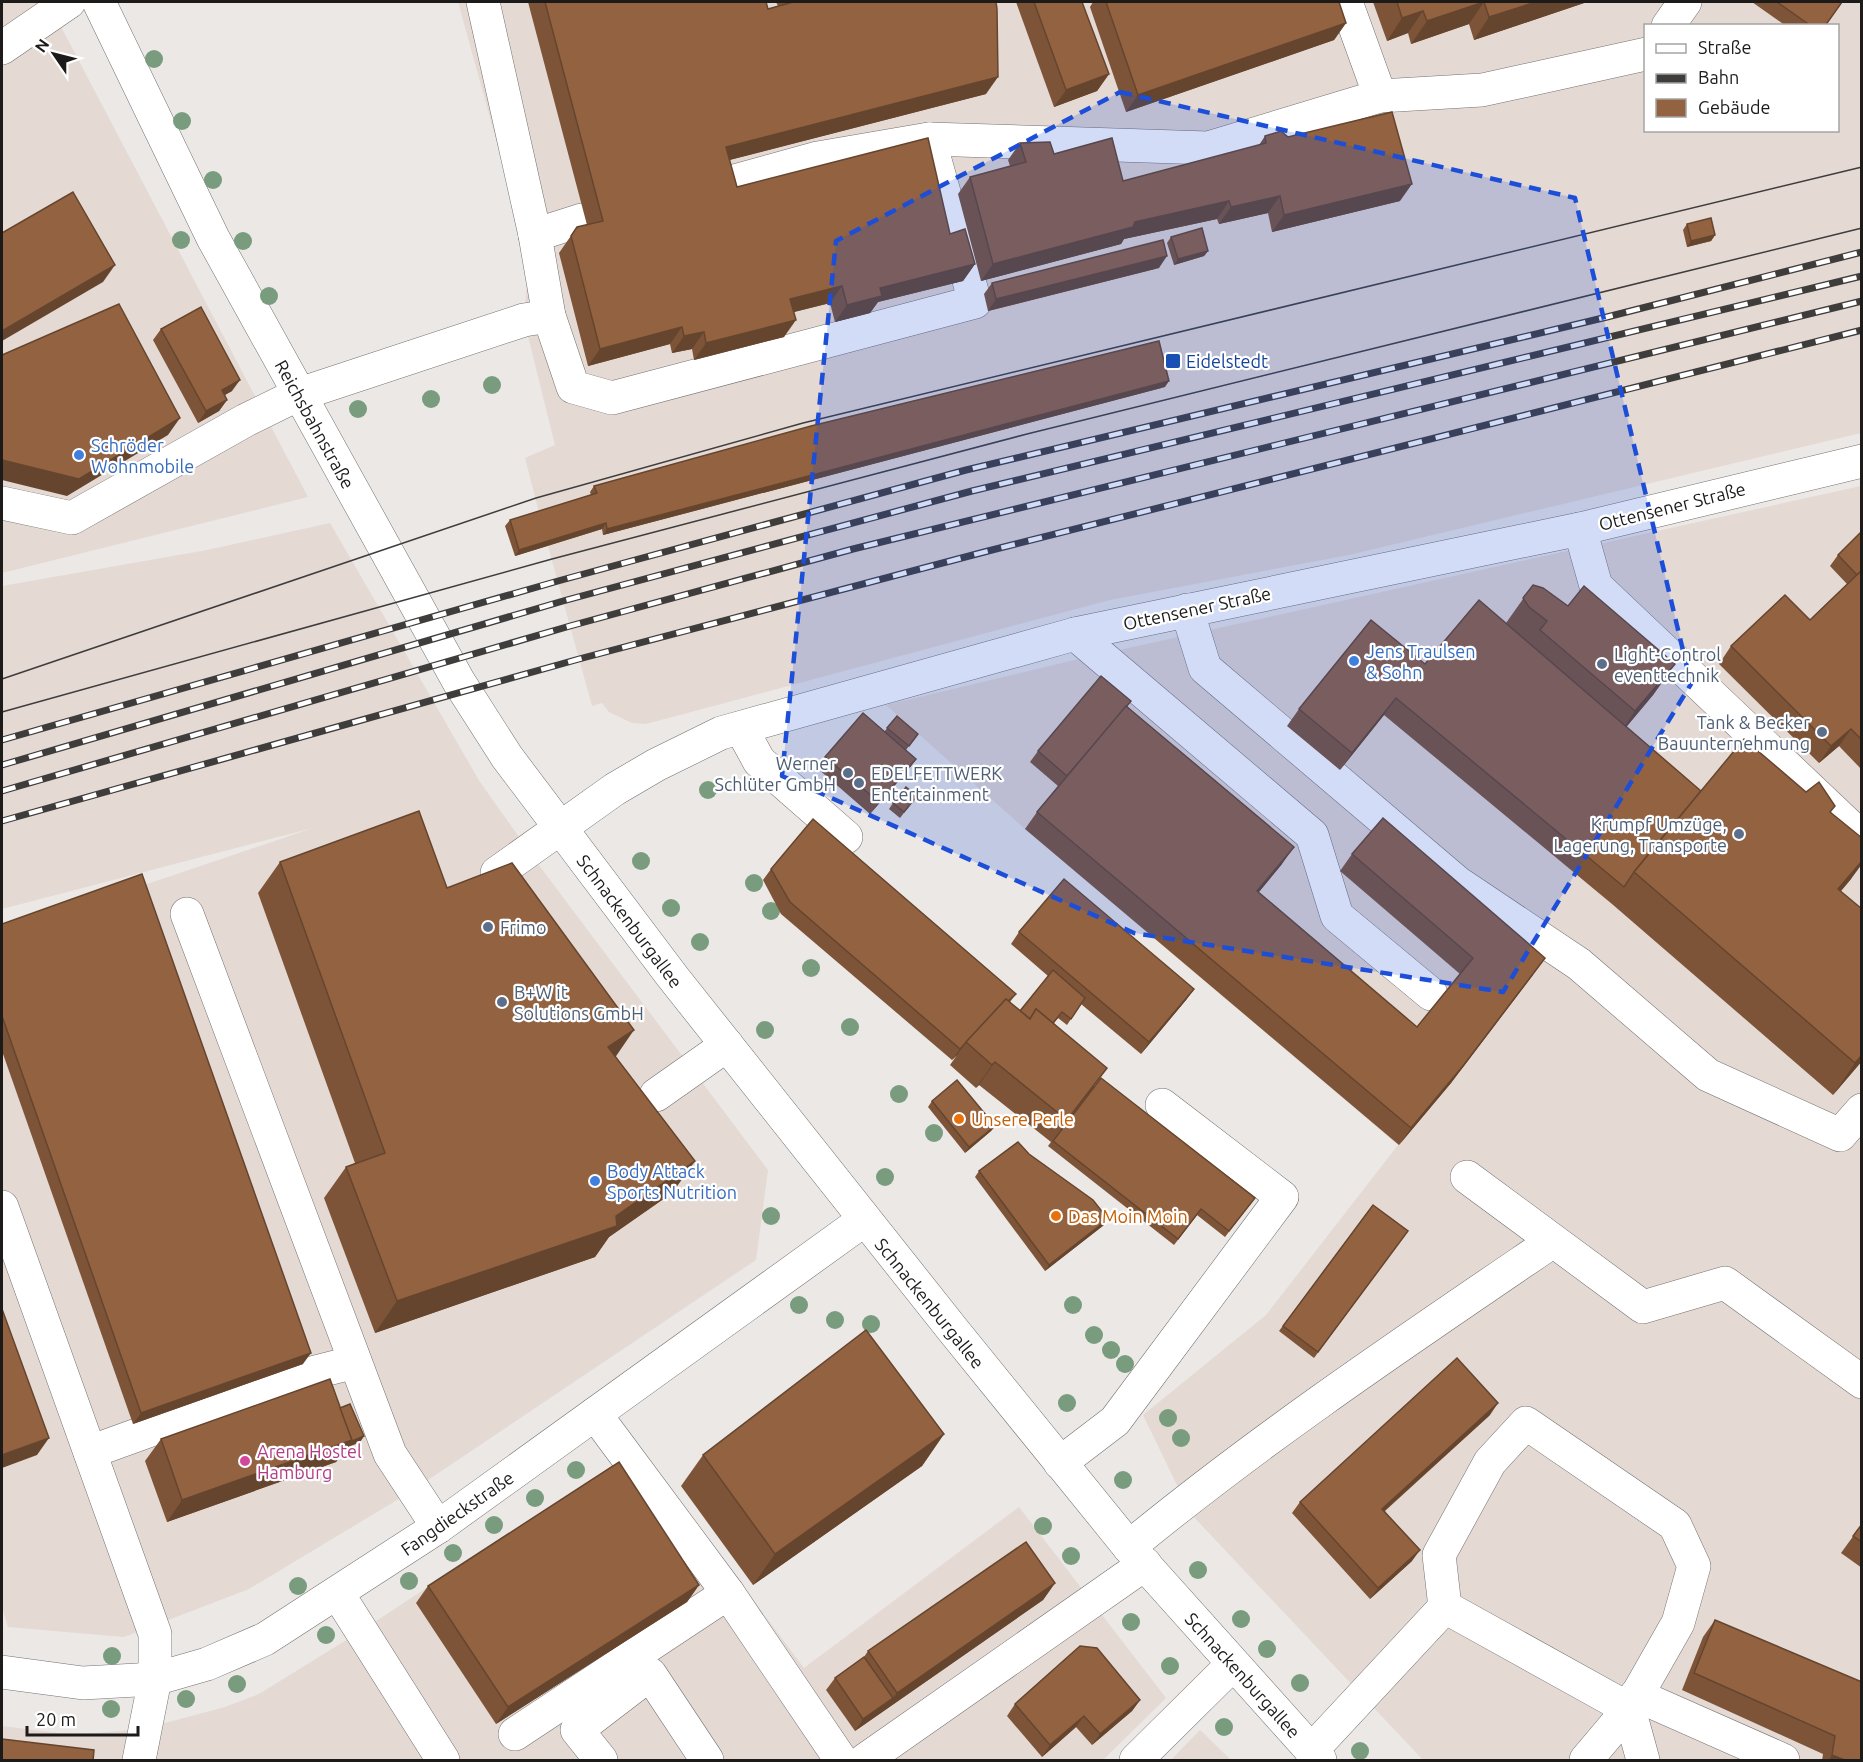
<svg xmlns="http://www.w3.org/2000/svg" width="1863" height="1762" font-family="Ubuntu,sans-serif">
	<rect width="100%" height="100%" fill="#ebe8e6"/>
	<g fill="#e4d9d3" fill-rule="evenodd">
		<polygon points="2,2 48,2 308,497 2,573"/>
		<path d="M458,2H1861V433L1349,555L1110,600L646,724L632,723L609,712L602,703L592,706L548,546L515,556L505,526L540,516L525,458L555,445L524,320L529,259ZM1646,26H1838V130H1646Z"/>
		<polygon points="1861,486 1861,1760 1423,1760 1191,1514 1143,1415 1266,1315 1398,1145 1025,829 886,705 1074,660"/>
		<polygon points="330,523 480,782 541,868 768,1170 756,1260 407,1494 249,1589 124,1637 8,1627 2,1607 2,933 313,828 2,909 2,586 207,550"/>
		<polygon points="639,1448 804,1668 1019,1507 1166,1698 1103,1760 2,1760 2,1726 73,1735 143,1729 225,1707 259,1694 361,1631"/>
		<polygon points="1200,1730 1231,1760 1171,1760"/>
	</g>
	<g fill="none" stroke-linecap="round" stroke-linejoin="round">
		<g stroke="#747170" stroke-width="34">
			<g id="minor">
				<polyline points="99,2 213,238 459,682 507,757 672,976 953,1330 1129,1547 1320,1760"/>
				<polyline points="483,2 535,235 549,316 573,387 612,398 975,302 929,139"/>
				<polyline points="1346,2 1380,96"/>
				<polyline points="1668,26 1685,2"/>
				<polyline points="2,48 69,2"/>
				<polyline points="724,184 818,158 929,139 1208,148 1380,96 1482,90 1646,54"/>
				<polyline points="535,235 582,220"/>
				<polyline points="2,503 72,518 246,420 297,395 524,320 549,316"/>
				<polyline points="1580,529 1596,586 1862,838"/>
				<polyline points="1187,610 1205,668 1458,883 1579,964 1708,1075 1840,1135 1862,1110"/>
				<polyline points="1075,634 1312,835 1337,916 1431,994"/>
				<polyline points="741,728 759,761 846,837"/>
				<polyline points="497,873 615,789 656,765 721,733 1075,634 1580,529 1862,461"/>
				<polyline points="187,914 390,1454 438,1527"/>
				<polyline points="656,1095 727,1045"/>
				<polyline points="1467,1177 1643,1307 1725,1283 1862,1382"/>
				<polyline points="2,1207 155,1634 155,1679 139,1760"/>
				<polyline points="595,1414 728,1593 841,1760"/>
				<polyline points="90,1452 300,1376 355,1362"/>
				<polyline points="1060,1463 1115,1421 1282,1197 1162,1105"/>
				<path d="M1129,1547C1264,1436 1409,1339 1553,1241"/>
				<polyline points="338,1594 443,1760"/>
				<polyline points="2,1672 83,1683 155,1679 207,1664 265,1639 438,1527 864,1220"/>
				<polyline points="1636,1695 1783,1760"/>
				<polyline points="515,1734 728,1593"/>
				<polyline points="1311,1751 1445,1607"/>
				<polyline points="601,1760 577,1730 650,1674 707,1760"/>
				<polyline points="865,1760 1145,1564"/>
				<polyline points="1136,1760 1233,1664"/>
				<polyline points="1586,1760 1629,1709 1678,1623 1694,1566 1675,1525 1526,1423 1490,1462 1439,1555 1445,1607 1629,1709 1643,1760"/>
			</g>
		</g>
		<use href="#minor" stroke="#fff" stroke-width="33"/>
		<g stroke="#3f3d3c" stroke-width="1.5">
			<polyline points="2,679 536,498 803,423 1862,167"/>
			<polyline points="2,712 552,559 1027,434 1862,228"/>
		</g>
		<g stroke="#3f3d3c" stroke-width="7">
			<g id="rail">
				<polyline points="2,740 558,581 966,470 1607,317 1862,252"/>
				<polyline points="2,765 563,601 972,491 1862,276"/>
				<polyline points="2,791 570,626 853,549 1862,301"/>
				<polyline points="2,821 579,659 988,551 1862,330"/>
			</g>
		</g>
		<use href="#rail" stroke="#fff" stroke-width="4.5" stroke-dasharray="14" stroke-linecap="butt"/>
	</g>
	<g fill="#789c7d">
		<circle cx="154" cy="59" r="9"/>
		<circle cx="182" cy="121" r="9"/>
		<circle cx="213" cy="180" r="9"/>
		<circle cx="181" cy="240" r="9"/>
		<circle cx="243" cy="241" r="9"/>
		<circle cx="269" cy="296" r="9"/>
		<circle cx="492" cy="385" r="9"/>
		<circle cx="431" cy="399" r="9"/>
		<circle cx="358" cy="409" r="9"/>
		<circle cx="708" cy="790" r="9"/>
		<circle cx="641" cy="861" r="9"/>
		<circle cx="754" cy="883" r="9"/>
		<circle cx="671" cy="908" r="9"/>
		<circle cx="771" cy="911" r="9"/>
		<circle cx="700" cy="942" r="9"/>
		<circle cx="811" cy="968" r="9"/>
		<circle cx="850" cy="1027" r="9"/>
		<circle cx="765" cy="1030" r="9"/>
		<circle cx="899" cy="1094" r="9"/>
		<circle cx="934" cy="1133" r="9"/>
		<circle cx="885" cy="1177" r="9"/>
		<circle cx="771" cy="1216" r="9"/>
		<circle cx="799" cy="1305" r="9"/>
		<circle cx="1073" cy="1305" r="9"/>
		<circle cx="835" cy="1320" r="9"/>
		<circle cx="871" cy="1324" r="9"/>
		<circle cx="1094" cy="1335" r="9"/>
		<circle cx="1111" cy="1350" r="9"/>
		<circle cx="1125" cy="1364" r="9"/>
		<circle cx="1067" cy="1403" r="9"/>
		<circle cx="1168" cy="1418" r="9"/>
		<circle cx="1181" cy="1438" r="9"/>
		<circle cx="576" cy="1470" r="9"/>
		<circle cx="1123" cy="1480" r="9"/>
		<circle cx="535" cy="1498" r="9"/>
		<circle cx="494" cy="1525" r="9"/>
		<circle cx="1043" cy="1526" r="9"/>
		<circle cx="453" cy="1553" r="9"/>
		<circle cx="1071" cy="1556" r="9"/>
		<circle cx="1198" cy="1570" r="9"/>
		<circle cx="409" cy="1581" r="9"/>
		<circle cx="298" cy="1586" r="9"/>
		<circle cx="1241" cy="1619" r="9"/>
		<circle cx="1131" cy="1622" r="9"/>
		<circle cx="326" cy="1635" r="9"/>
		<circle cx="1267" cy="1649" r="9"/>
		<circle cx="112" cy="1656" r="9"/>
		<circle cx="1170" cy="1666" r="9"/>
		<circle cx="1300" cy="1683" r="9"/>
		<circle cx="237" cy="1684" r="9"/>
		<circle cx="186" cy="1699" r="9"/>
		<circle cx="111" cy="1709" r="9"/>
		<circle cx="1224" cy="1727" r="9"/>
		<circle cx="1360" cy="1751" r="9"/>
	</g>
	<g fill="#7e5438">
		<polygon points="528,2 766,2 768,9 778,6 776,2 996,2 986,94 729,160 737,187 950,234 975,264 963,281 878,302 870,313 835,322 830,303 794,312 784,337 694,360 692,349 672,353 670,344 588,366 559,253 577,227 587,225"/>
		<polygon points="1016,2 1082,2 1109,74 1097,91 1054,107"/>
		<polygon points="1093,2 1339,2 1346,23 1334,40 1126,112 1090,7"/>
		<polygon points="1373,2 1587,2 1474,40 1469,24 1411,44 1408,33 1387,41"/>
		<polygon points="1752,2 1842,2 1825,26 1786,26"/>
		<polygon points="1265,136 1288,137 1400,201 1272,232 1268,213 1219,224 1217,219 1124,239 1121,244 981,281 958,194 970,177 1010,166 1008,160 1020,143 1054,154 1123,181 1259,145"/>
		<polygon points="1687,224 1715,235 1711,241 1687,247 1683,230"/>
		<polygon points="1171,237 1208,251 1204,256 1174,265 1167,243"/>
		<polygon points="1159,268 988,311 984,294 992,283"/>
		<polygon points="161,329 232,391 224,395 227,400 219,411 198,423 153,340"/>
		<polygon points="1165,387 603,535 602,529 515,556 505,526 510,520 591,495 590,492 594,486"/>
		<polygon points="1862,531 1862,770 1839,746 1819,763 1719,664 1731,646 1810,620 1847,584 1830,566 1838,555"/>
		<polygon points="1533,585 1568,606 1675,664 1653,695 1626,727 1701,791 1831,812 1851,879 1841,891 1862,1061 1833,1095 1612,904 1384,715 1340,770 1287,726 1299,709 1425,664 1506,623"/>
		<polygon points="1127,706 1282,864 1258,893 1417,1027 1460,974 1340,871 1352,854 1533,975 1451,1083 1399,1145 1025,829 1037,812 1058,786 1030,762 1038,751"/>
		<polygon points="897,716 918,734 906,750 916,759 908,770 870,814 817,768 825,757 884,732"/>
		<polygon points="917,796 900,818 889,809 893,803"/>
		<polygon points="280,862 447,888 615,1057 695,1161 672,1193 609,1237 595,1257 375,1333 324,1198 346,1167 355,1163 258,893"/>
		<polygon points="771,869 1016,994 1010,1002 1020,1011 1048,976 1011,944 1019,932 1194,989 1186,1000 1141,1054 1081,1004 1067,1025 1058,1018 1054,1023 1094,1086 1255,1198 1225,1237 1197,1215 1174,1245 1048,1146 1051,1142 979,1085 976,1088 950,1065 957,1055 952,1060 781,914 763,880"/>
		<polygon points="2,924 303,1364 133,1424 2,1051"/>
		<polygon points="932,1101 995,1126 991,1131 965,1153 928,1107"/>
		<polygon points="1029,1154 1108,1219 1104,1225 1045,1271 975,1177 979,1171"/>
		<polygon points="1373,1205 1408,1231 1314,1358 1279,1331"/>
		<polygon points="340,1408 364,1436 360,1442 346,1448 336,1462 167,1522 145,1461 161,1439"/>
		<polygon points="1490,1415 1385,1511 1412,1561 1370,1599 1292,1513 1300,1502"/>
		<polygon points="944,1434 922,1466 753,1585 681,1486 703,1455"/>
		<polygon points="1862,1524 1862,1568 1841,1553"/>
		<polygon points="1055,1583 1043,1600 855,1731 826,1690 835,1678 864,1657 868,1651"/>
		<polygon points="699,1585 687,1602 496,1724 416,1603 428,1586"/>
		<polygon points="1715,1620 1862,1761 1822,1761 1823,1754 1682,1690 1703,1637"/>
		<polygon points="1140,1700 1132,1711 1092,1745 1076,1727 1042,1757 1007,1716 1015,1704"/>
	</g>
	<g fill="#66452e">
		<polygon points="1484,2 1469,24 1411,44 1427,21"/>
		<polygon points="1536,2 1587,2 1474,40 1489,17"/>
		<polygon points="1423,11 1408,33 1387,41 1402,18"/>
		<polygon points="1346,23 1334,40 1126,112 1138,95"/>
		<polygon points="1109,74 1097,91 1054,107 1066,90"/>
		<polygon points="998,77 986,94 714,164 726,147"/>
		<polygon points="1412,184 1400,201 1272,232 1284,215"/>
		<polygon points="1280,196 1268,213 1219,224 1231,207"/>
		<polygon points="1229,201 1217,219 1124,239 1121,244 981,281 993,264 1135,222"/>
		<polygon points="1715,235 1711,241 1687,247 1691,241"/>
		<polygon points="1208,251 1204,256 1174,265 1178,259"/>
		<polygon points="1167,256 1159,268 988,311 996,299"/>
		<polygon points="975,264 963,281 878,302 870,313 835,322 847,305 880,288"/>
		<polygon points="115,265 103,282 2,341 2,331"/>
		<polygon points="842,286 830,303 778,316 790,299"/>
		<polygon points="796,320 784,337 694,360 706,343"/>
		<polygon points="682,327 670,344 588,366 600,349"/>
		<polygon points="704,332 692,349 672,353 684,336"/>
		<polygon points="240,380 232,391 213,402 222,390"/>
		<polygon points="1169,381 1165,387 603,535 607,529"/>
		<polygon points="227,400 219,411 198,423 206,411"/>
		<polygon points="180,418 168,435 67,496 2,480 2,460"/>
		<polygon points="606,523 602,529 515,556 519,550"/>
		<polygon points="1675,664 1653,695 1613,743 1635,711"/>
		<polygon points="1396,698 1384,715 1340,770 1352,753"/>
		<polygon points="1851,729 1839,746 1819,763 1831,746"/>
		<polygon points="916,759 908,770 870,814 879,802"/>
		<polygon points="1294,847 1282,864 1245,909 1257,891"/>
		<polygon points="1862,861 1862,864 1851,879 1816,920 1838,889"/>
		<polygon points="1545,958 1451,1083 1399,1145 1411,1128"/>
		<polygon points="1194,989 1186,1000 1141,1054 1149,1042"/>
		<polygon points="634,1030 612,1062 608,1047"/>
		<polygon points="965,1044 957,1055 952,1060 960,1049"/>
		<polygon points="1862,1055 1862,1061 1833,1095 1855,1063"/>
		<polygon points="995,1062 979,1085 976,1088 992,1065"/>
		<polygon points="995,1126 991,1131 965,1153 969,1147"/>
		<polygon points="695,1161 672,1193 609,1237 595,1257 375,1333 397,1301 616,1216"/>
		<polygon points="1108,1219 1104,1225 1045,1271 1049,1265"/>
		<polygon points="311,1353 303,1364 133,1424 141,1413"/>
		<polygon points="1498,1403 1490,1415 1374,1520 1382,1509"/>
		<polygon points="944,1434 922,1466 753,1585 775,1554"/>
		<polygon points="364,1436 360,1442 346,1448 336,1462 167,1522 182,1500"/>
		<polygon points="49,1438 37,1455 2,1468 2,1455"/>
		<polygon points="1420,1550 1412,1561 1370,1599 1378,1588"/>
		<polygon points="1055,1583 1043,1600 855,1731 863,1719 893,1698 897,1693"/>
		<polygon points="699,1585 687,1602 496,1724 508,1707"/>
		<polygon points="1140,1700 1132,1711 1092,1745 1100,1734"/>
		<polygon points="1084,1716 1076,1727 1042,1757 1050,1745"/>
		<polygon points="1832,1755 1847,1761 1828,1761"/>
	</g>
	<g fill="#926241" stroke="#66452e" stroke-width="1.5">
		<polygon points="545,2 766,2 768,9 793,2 792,2 996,2 997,9 998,77 726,147 737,187 928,138 950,234 965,229 975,264 880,288 882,296 847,305 842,286 790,299 796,320 706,343 704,332 684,336 682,327 600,349 571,236 577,227 603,221"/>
		<polygon points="1034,2 1082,2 1109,74 1066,90"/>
		<polygon points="1106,2 1339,2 1346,23 1138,95"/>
		<polygon points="1397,2 1536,2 1489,17 1484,2 1427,21 1423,11 1402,18"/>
		<polygon points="1777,2 1842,2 1825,26 1811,26"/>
		<polygon points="1392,112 1412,184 1284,215 1280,196 1231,207 1229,201 1135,222 1133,227 993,264 970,177 1026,162 1020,143 1050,142 1054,154 1112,138 1123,181 1266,143 1265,136 1281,131 1288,137"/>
		<polygon points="73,192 115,265 2,331 2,233"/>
		<polygon points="1711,218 1715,235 1691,241 1687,224"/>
		<polygon points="1202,228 1208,251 1178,259 1171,237"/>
		<polygon points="1163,240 1167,256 996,299 992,283"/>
		<polygon points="119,304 180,418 79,479 2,460 2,355"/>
		<polygon points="201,307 240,380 222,390 227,400 206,411 161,329"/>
		<polygon points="1159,341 1169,381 607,529 606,523 519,550 510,520 597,493 594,486 811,426"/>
		<polygon points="1862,531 1862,570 1857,575 1838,555"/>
		<polygon points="1862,570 1862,740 1851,729 1831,746 1731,646 1785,595 1810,620"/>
		<polygon points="1533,585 1543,588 1568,606 1584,586 1675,664 1635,711 1540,630 1547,621 1529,607 1523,598"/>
		<polygon points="1479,600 1701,791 1634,872 1624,887 1396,698 1352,753 1299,709 1371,620 1425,664"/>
		<polygon points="1101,676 1131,701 1067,776 1038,751"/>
		<polygon points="1126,706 1294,847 1257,891 1417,1027 1473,958 1352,854 1383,818 1545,958 1463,1066 1411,1128 1037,812"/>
		<polygon points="863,713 916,759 879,802 825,757"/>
		<polygon points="897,716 918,734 909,746 887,728"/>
		<polygon points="1744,739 1806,792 1819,782 1835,806 1830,812 1862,838 1862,861 1838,889 1862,909 1862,1055 1855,1063 1634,872"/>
		<polygon points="906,787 917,796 904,812 893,803"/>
		<polygon points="419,811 447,888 512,863 634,1030 608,1047 695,1161 616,1216 617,1226 397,1301 346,1167 385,1153 280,862"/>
		<polygon points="813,819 1016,994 1008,1001 1006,999 960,1049 790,902 771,869"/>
		<polygon points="142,874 311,1353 141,1413 2,1016 2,924"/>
		<polygon points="1064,879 1194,989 1149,1042 1019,932"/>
		<polygon points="1053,970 1085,998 1071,1019 1062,1012 1053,1023 1036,1009 1030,1019 1020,1011"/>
		<polygon points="1006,999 1030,1019 1036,1009 1107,1068 1067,1120 995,1062 992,1065 966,1042"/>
		<polygon points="1101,1078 1255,1198 1229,1231 1201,1209 1178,1239 1053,1141"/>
		<polygon points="957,1080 995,1126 969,1147 932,1101"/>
		<polygon points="1018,1142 1029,1154 1093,1200 1108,1219 1049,1265 979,1171"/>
		<polygon points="1373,1205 1408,1231 1318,1352 1283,1326"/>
		<polygon points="2,1309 49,1438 2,1455"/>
		<polygon points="866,1330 944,1434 775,1554 703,1455"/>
		<polygon points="1457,1358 1498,1403 1382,1509 1420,1550 1378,1588 1300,1502"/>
		<polygon points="330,1379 352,1440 182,1500 161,1439"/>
		<polygon points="350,1404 364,1436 350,1442 352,1440 340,1408"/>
		<polygon points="619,1462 699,1585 508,1707 428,1586"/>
		<polygon points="1862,1524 1862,1542 1853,1536"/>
		<polygon points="1026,1542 1055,1583 897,1693 868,1651"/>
		<polygon points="1715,1620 1862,1682 1862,1761 1847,1761 1832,1755 1835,1736 1694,1673"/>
		<polygon points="1080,1646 1097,1648 1140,1700 1100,1734 1084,1716 1050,1745 1015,1704"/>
		<polygon points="864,1657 893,1698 863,1719 835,1678"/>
		<polygon points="2,1739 94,1750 93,1761 2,1761"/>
	</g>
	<path fill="#1d4ed8" fill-opacity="0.2" stroke="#1d4ed8" stroke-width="4.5" stroke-dasharray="12 8" stroke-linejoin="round" d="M1120,92L1575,198L1691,684L1503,992L1134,933L782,776L836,241Z"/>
	<rect fill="#1a4fb4" stroke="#fff" stroke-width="2" x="1165" y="353" width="16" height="16" rx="3"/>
	<g fill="#3f7fe0" stroke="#fff" stroke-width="2">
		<circle cx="79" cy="455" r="6"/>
		<circle cx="1354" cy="661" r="6"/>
		<circle cx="595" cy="1181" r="6"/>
	</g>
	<g fill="#5c6f8a" stroke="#fff" stroke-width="2">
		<circle cx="1602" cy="664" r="6"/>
		<circle cx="1822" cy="732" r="6"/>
		<circle cx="848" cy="773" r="6"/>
		<circle cx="859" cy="783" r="6"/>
		<circle cx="1739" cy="834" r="6"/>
		<circle cx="488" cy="927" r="6"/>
		<circle cx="502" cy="1002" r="6"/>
	</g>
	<g fill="#e8710a" stroke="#fff" stroke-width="2">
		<circle cx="959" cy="1119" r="6"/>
		<circle cx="1056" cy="1216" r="6"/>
	</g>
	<circle fill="#d1479c" stroke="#fff" stroke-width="2" cx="245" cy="1461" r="6"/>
	<g text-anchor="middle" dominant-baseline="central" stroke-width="4.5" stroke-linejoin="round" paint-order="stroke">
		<g font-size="18" fill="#164399" stroke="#fff" text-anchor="start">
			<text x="1186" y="361">Eidelstedt</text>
		</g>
		<g font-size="18" fill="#1c1b1a" stroke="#fff">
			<text transform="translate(315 424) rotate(61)">Reichsbahnstraße</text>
			<text transform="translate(1672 506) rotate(-14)">Ottensener Straße</text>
			<text transform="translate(1197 608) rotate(-12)">Ottensener Straße</text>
			<text transform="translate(630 921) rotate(53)">Schnackenburgallee</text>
			<text transform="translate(930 1303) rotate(51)">Schnackenburgallee</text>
			<text transform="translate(457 1513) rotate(-35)">Fangdieckstraße</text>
			<text transform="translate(1243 1675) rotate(48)">Schnackenburgallee</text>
		</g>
		<g font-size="18" fill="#366cbe" stroke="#fff" text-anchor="start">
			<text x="91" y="445">Schröder<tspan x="91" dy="21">Wohnmobile</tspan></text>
			<text x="1366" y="651">Jens Traulsen<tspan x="1366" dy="21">&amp; Sohn</tspan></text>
			<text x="607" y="1171">Body Attack<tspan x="607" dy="21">Sports Nutrition</tspan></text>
		</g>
		<g font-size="18" fill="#4e5e75" stroke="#fff" text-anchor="start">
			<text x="1614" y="654">Light-Control<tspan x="1614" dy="21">eventtechnik</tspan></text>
			<text x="1810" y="722" text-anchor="end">Tank &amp; Becker<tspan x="1810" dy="21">Bauunternehmung</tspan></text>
			<text x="836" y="763" text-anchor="end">Werner<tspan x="836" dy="21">Schlüter GmbH</tspan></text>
			<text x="871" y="773">EDELFETTWERK<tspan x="871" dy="21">Entertainment</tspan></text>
			<text x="1727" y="824" text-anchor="end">Krumpf Umzüge,<tspan x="1727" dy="21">Lagerung, Transporte</tspan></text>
			<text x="500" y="927">Frimo</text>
			<text x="514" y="992">B+W it<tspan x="514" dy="21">Solutions GmbH</tspan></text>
		</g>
		<g font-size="18" fill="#c56008" stroke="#fff" text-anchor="start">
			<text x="971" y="1119">Unsere Perle</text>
			<text x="1068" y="1216">Das Moin Moin</text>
		</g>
		<g font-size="18" fill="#b23c85" stroke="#fff" text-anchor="start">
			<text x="257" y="1451">Arena Hostel<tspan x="257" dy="21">Hamburg</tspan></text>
		</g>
	</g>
	<rect width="1863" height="1762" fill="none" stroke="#1c1b1a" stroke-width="6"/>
	<rect x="1644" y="24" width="195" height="108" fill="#ffffff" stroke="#a4a4a3" stroke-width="1.5"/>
	<rect x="1656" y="44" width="30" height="9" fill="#ffffff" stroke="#a4a4a3" stroke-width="1.5"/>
	<text x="1698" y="54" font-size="18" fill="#1c1b1a">Straße</text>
	<rect x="1656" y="74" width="30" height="9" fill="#3f3d3c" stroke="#a4a4a3" stroke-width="1.5"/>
	<text x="1698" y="84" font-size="18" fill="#1c1b1a">Bahn</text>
	<rect x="1656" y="99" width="30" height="18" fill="#926241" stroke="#a4a4a3" stroke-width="1.5"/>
	<text x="1698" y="114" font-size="18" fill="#1c1b1a">Gebäude</text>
	<g transform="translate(54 54) rotate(305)" stroke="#ffffff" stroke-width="4.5" paint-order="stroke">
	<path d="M0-4.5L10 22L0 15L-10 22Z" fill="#1c1b1a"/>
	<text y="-9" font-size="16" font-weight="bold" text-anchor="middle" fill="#1c1b1a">N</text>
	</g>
	<path d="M27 1726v9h111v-9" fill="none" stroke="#1c1b1a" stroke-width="3"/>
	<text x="36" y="1726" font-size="18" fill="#1c1b1a" stroke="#ffffff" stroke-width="4.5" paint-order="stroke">20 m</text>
</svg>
